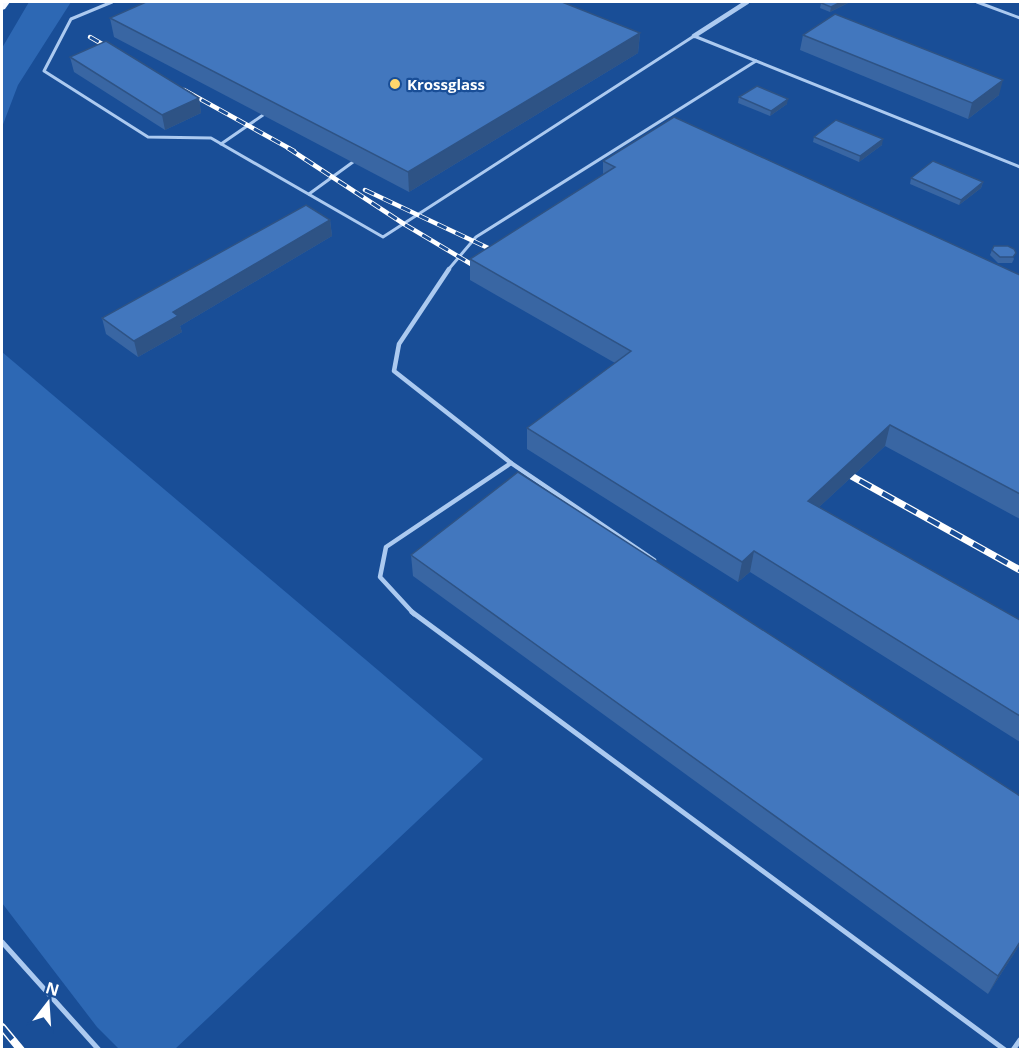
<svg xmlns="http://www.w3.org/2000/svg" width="1022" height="1051" font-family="'Open Sans',sans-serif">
	<rect width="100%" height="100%" fill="#194e97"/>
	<g fill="#2d68b4">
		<polygon points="29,2 71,2 18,85 2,127 2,48"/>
		<polygon points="2,352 483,759 175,1049 119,1049 97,1027 2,903"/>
	</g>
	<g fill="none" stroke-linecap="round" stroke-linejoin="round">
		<g stroke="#accaf0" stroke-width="3">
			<polyline points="112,2 71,19 44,71 148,137 211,138 383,237 694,36 1020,167"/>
			<polyline points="977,2 1020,18"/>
			<polyline points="221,144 263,115"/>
			<polyline points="309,194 353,162"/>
			<polyline points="448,270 476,237 756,61"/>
		</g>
		<g stroke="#accaf0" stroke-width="4.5">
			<polyline points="449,269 399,344 394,371 511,463 654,560"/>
			<polyline points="414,614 380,577 386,547 511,463"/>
		</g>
		<g stroke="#accaf0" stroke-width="5">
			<polyline points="412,612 1005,1050"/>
			<polyline points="2,942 99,1050"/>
			<polyline points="1013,1050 1020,1040"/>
		</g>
		<polyline stroke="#accaf0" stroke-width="4.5" points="694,36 747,2"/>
		<polygon fill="#f6f9ff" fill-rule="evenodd" points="2,2 10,2 5,9 2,10"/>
		<g stroke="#fff" stroke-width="4.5">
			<g id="rail-far2">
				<polyline points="90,37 116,52"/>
				<polyline points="184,90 294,151"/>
				<polyline points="288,148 404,224 481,270"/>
				<polyline points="365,190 503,255"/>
			</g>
		</g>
		<g stroke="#fff" stroke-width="7">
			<g id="rail-far1">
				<polyline points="479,269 483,271"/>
				<polyline points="837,468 1020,570"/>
			</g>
		</g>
		<g stroke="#fff" stroke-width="8">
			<polyline id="rail" points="2,1027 21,1050"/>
		</g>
		<use href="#rail-far2" stroke="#194e97" stroke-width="3" stroke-dasharray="10" stroke-linecap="butt"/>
		<use href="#rail-far1" stroke="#194e97" stroke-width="4.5" stroke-dasharray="13" stroke-linecap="butt"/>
		<use href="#rail" stroke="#194e97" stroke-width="5" stroke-dasharray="16" stroke-linecap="butt"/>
	</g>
	<g fill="#3966a3">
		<polygon points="823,2 850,2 830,12 820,8 821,3"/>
		<polygon points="110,18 640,33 638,53 409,192 114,37"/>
		<polygon points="803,35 999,95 968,119 800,50"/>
		<polygon points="70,57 199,98 201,113 165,130 74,72"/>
		<polygon points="739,97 787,104 770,116 738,103"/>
		<polygon points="814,137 882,145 859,162 813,142"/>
		<polygon points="603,161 1020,275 1020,519 885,446 819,507 1020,620 1020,742 750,572 738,582 527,449 527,428 615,363 470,280 470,259 603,175"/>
		<polygon points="911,178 983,182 981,188 959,205 910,184"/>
		<polygon points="330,220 332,236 180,326 182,332 138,357 106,334 102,318"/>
		<polygon points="1008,246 1014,259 1012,263 998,263 990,255 992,250"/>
		<polygon points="411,555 1020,944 988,994 413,576"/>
	</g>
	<g fill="#2e5385">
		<polygon points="841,2 850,2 830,12 831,7"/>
		<polygon points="640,33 638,53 409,192 408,172"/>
		<polygon points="1003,80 999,95 968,119 972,103"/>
		<polygon points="199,98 201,113 165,130 162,115"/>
		<polygon points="788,99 787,104 770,116 771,111"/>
		<polygon points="883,139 882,145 859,162 860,156"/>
		<polygon points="983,182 981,188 959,205 961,200"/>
		<polygon points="330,220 332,236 180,326 182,332 138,357 134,341 173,312"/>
		<polygon points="890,425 885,446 803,522 808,501"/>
		<polygon points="754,551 750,572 738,582 742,562"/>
		<polygon points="1020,942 1020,944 988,994 998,976"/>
	</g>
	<g fill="#4277be" stroke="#2e5385" stroke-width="1.5">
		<polygon points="146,2 562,2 640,33 408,172 110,18"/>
		<polygon points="823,2 841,2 831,7 821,3"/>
		<polygon points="835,14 1003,80 972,103 803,35"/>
		<polygon points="106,41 199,98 162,115 70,57"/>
		<polygon points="757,86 788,99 771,111 739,97"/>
		<polygon points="674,117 1020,275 1020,494 890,425 808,501 1020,620 1020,716 754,551 742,562 527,428 631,351 470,259 615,167 603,161"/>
		<polygon points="836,120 883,139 860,156 814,137"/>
		<polygon points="933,161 983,182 961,200 911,178"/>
		<polygon points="306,205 330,220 173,312 178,316 134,341 102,318"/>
		<polygon points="994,246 1008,246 1014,249 1016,253 1013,257 1000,257 992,250"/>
		<polygon points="518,472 1020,796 1020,942 998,976 411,555"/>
	</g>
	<circle fill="#ffd76c" stroke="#194e97" stroke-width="2" cx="395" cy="84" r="6"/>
	<g text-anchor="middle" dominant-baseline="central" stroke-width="4.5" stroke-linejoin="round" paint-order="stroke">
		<g font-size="15" font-weight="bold" fill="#fff" stroke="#194e97" text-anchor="start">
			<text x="407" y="84">Krossglass</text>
		</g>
	</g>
	<rect width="1022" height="1051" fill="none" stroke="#ffffff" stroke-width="6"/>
	<g transform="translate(48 1003) rotate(17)" stroke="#194e97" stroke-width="4.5" paint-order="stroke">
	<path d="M0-4.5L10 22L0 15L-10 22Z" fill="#ffffff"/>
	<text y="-9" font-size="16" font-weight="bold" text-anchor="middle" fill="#ffffff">N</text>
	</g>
</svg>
